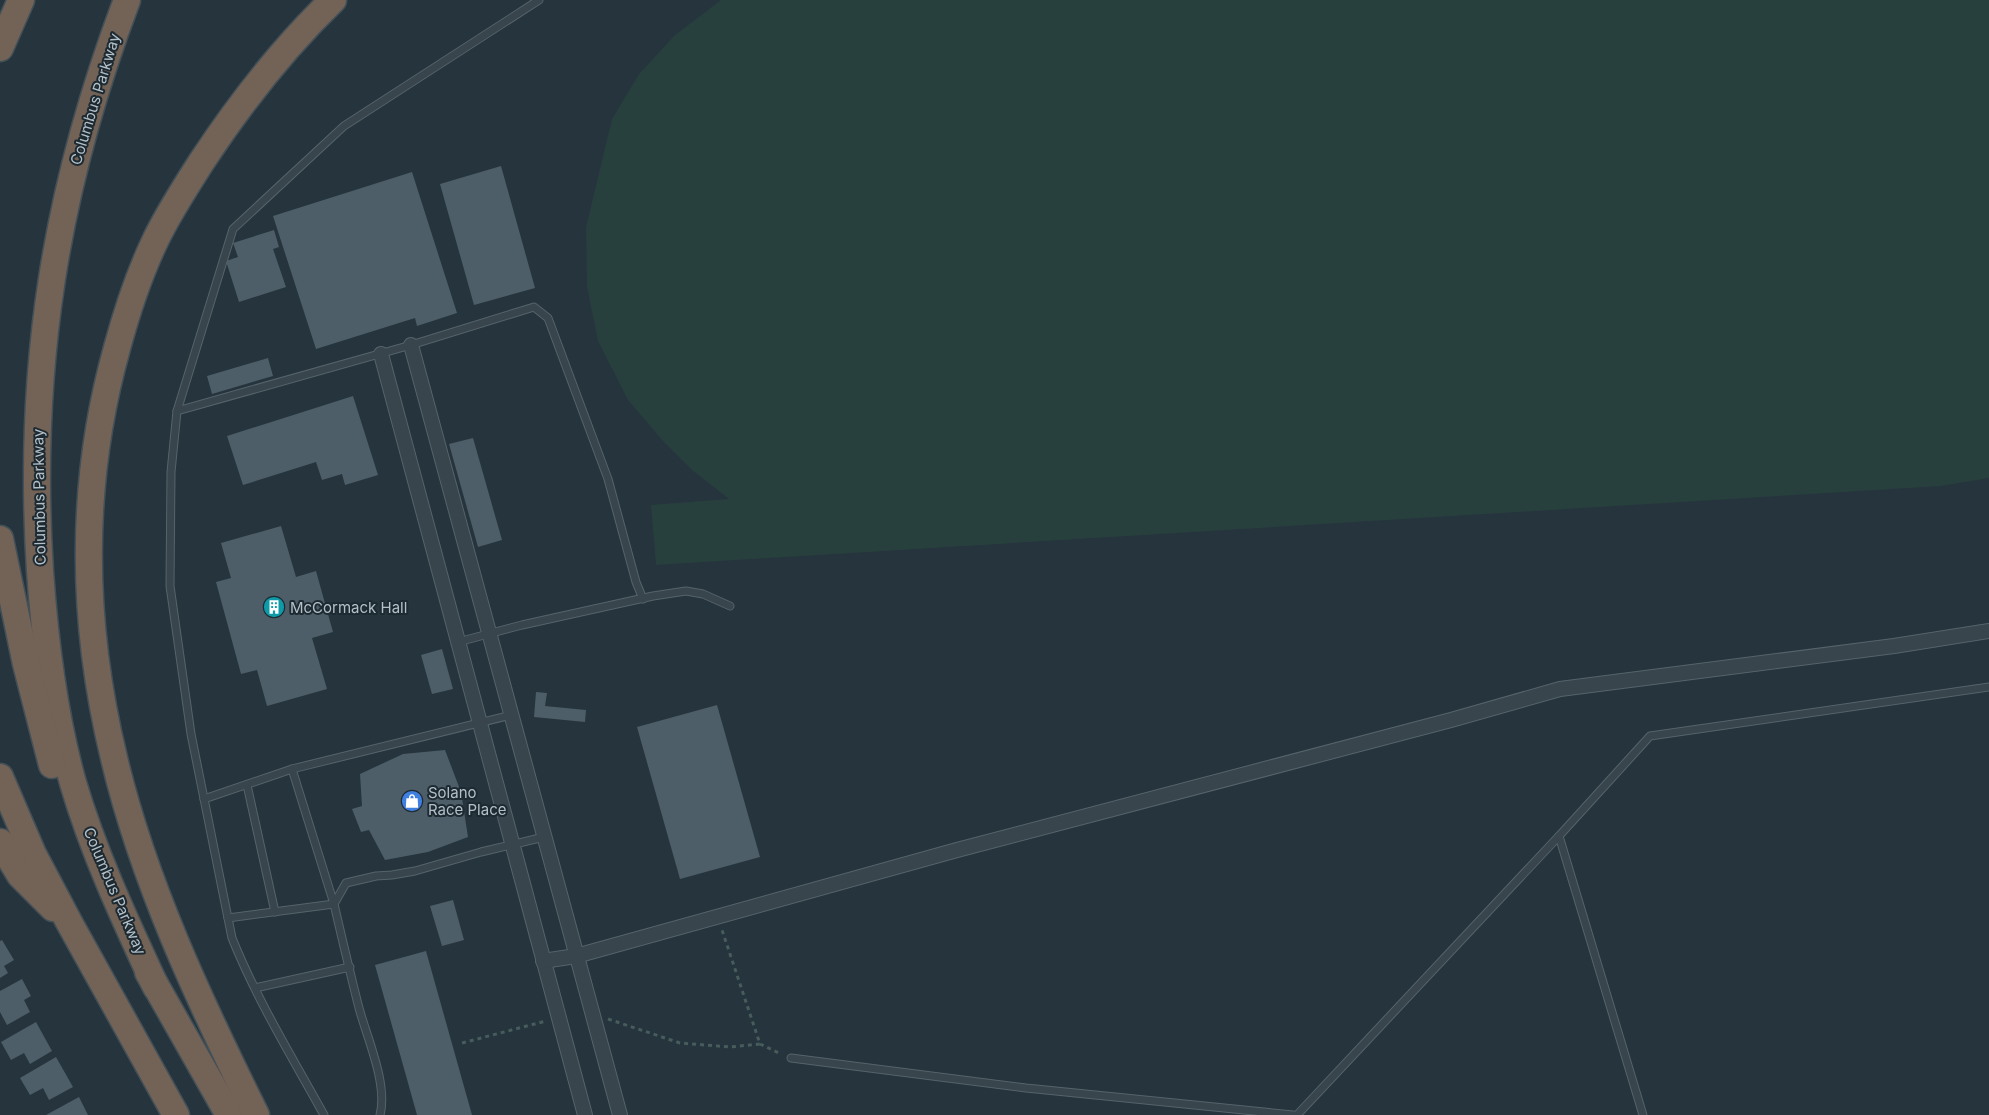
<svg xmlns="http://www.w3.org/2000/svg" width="1989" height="1115" font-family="Inter,sans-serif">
	<rect width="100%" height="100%" fill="#25343d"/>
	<polygon fill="#28403d" points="721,0 1989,0 1989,478 1941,486 656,565 651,505 729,499 693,471 662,440 628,400 598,341 587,287 586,227 612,119 639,74 675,35"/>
	<g fill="#4e5e68">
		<polygon points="501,166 535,288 474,305 440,184"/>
		<polygon points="412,172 457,313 417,326 415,318 316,349 273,216"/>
		<polygon points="274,230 279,247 273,249 286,287 239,302 226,261 238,257 233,243"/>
		<polygon points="268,358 273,376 212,394 207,376"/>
		<polygon points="353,396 378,475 345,485 342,474 322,480 316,462 243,485 227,436"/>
		<polygon points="473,438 502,540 478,547 449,444"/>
		<polygon points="281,526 296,577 316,571 333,632 312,638 327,689 267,706 257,670 241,674 216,582 231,578 221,543"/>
		<polygon points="442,649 453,689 432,694 421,655"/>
		<polygon points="536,692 547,693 545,706 586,710 585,722 534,717"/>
		<polygon points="717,705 760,857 680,879 637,727"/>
		<polygon points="445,750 461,792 468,837 428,852 385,860 369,830 361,832 352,809 362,806 360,774 403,754"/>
		<polygon points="453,900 464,940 442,946 430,906"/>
		<polygon points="2,940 14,960 4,966 8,973 0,978 0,941"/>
		<polygon points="426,951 472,1115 417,1115 375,965"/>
		<polygon points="22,979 31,996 24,1000 30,1012 7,1025 0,1012 0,991"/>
		<polygon points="36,1022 52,1051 30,1064 24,1053 11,1060 1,1042"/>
		<polygon points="56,1057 73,1087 49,1100 43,1088 30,1095 20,1078"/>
		<polygon points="79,1097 88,1115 46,1115"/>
	</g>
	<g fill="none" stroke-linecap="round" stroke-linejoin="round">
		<g stroke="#56636b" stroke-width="9">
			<g id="service">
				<polyline points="177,411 233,229 344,126 539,0"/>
				<polyline points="458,642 522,625 653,596 686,591 703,594 730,606"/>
				<polyline points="247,785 275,912"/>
				<polyline points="204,799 292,769"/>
				<polyline points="228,918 334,904 292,769 511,715"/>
				<polyline points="255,988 350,967"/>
				<polyline points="791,1058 1026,1088 1293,1115"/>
				<path d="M324,1115C292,1057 257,1000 232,938L191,734L170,586L171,472L177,411L411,345L534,307L548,318L608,479L636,582L643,599"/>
				<path d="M380,1115C388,1084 367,1038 359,1008C350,973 342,938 334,904L346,883L376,876L392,875L415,871L481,852L544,837"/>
				<polyline points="1297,1115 1559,836"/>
				<polyline points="1643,1115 1559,836 1650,736 1989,687"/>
			</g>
		</g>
		<g stroke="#56636b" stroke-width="16">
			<g id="minor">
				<polyline points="411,345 620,1115"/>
				<polyline points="381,354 585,1115"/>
				<polyline points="543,961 576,956 957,850 1451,720 1560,689 1894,646 1989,631"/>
			</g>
		</g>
		<g stroke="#435058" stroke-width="29">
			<g id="motorway">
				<path d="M127,0C55,190 27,369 40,571C45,642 54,715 73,783C94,854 125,920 156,987"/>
				<polyline points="0,48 21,0"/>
				<polyline points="0,539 26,664 52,765"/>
				<polyline points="0,777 33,854 70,924 176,1115"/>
				<polyline points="0,842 20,875 53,908"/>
				<polyline points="148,972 229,1115"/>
				<path d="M256,1115C200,1002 143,881 114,758C81,622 79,484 117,348C127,311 139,274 156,239C169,212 186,186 202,161C241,102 282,49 333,0"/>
			</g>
		</g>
		<g stroke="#475c5b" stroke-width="3" stroke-dasharray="4 4" stroke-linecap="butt">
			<polyline points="608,1019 680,1043 730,1047 760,1044 722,930"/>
			<polyline points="462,1043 546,1021"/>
			<polyline points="760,1044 781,1054"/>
		</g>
		<use href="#service" stroke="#38454d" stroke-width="7"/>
		<use href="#minor" stroke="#38454d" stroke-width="14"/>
		<use href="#motorway" stroke="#736256" stroke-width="26"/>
	</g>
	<defs>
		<g id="building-disc" transform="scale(1.125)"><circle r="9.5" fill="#0f9aa8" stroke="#1d2a32"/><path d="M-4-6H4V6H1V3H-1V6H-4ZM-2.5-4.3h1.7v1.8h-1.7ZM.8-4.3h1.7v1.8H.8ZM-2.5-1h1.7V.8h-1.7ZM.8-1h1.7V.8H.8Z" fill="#fff"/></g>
		<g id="shop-disc" transform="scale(1.125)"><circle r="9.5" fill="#3f7fe0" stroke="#1d2a32"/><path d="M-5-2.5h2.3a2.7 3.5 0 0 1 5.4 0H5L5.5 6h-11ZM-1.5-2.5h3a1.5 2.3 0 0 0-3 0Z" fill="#fff"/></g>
	</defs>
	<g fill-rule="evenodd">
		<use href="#building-disc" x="274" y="607"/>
		<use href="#shop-disc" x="412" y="801"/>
	</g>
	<g text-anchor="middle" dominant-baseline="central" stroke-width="4" stroke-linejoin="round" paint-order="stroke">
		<g font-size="15" fill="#b4c0c8" stroke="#1d2a32">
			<text transform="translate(95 99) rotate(-73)">Columbus Parkway</text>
			<text transform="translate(39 497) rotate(-91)">Columbus Parkway</text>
			<text transform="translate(115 891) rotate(67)">Columbus Parkway</text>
		</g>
		<g font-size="15" fill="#b4c0c8" stroke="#1d2a32" text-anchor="start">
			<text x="290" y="607">McCormack Hall</text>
			<text x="428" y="792">Solano<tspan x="428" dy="17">Race Place</tspan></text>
		</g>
	</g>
</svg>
